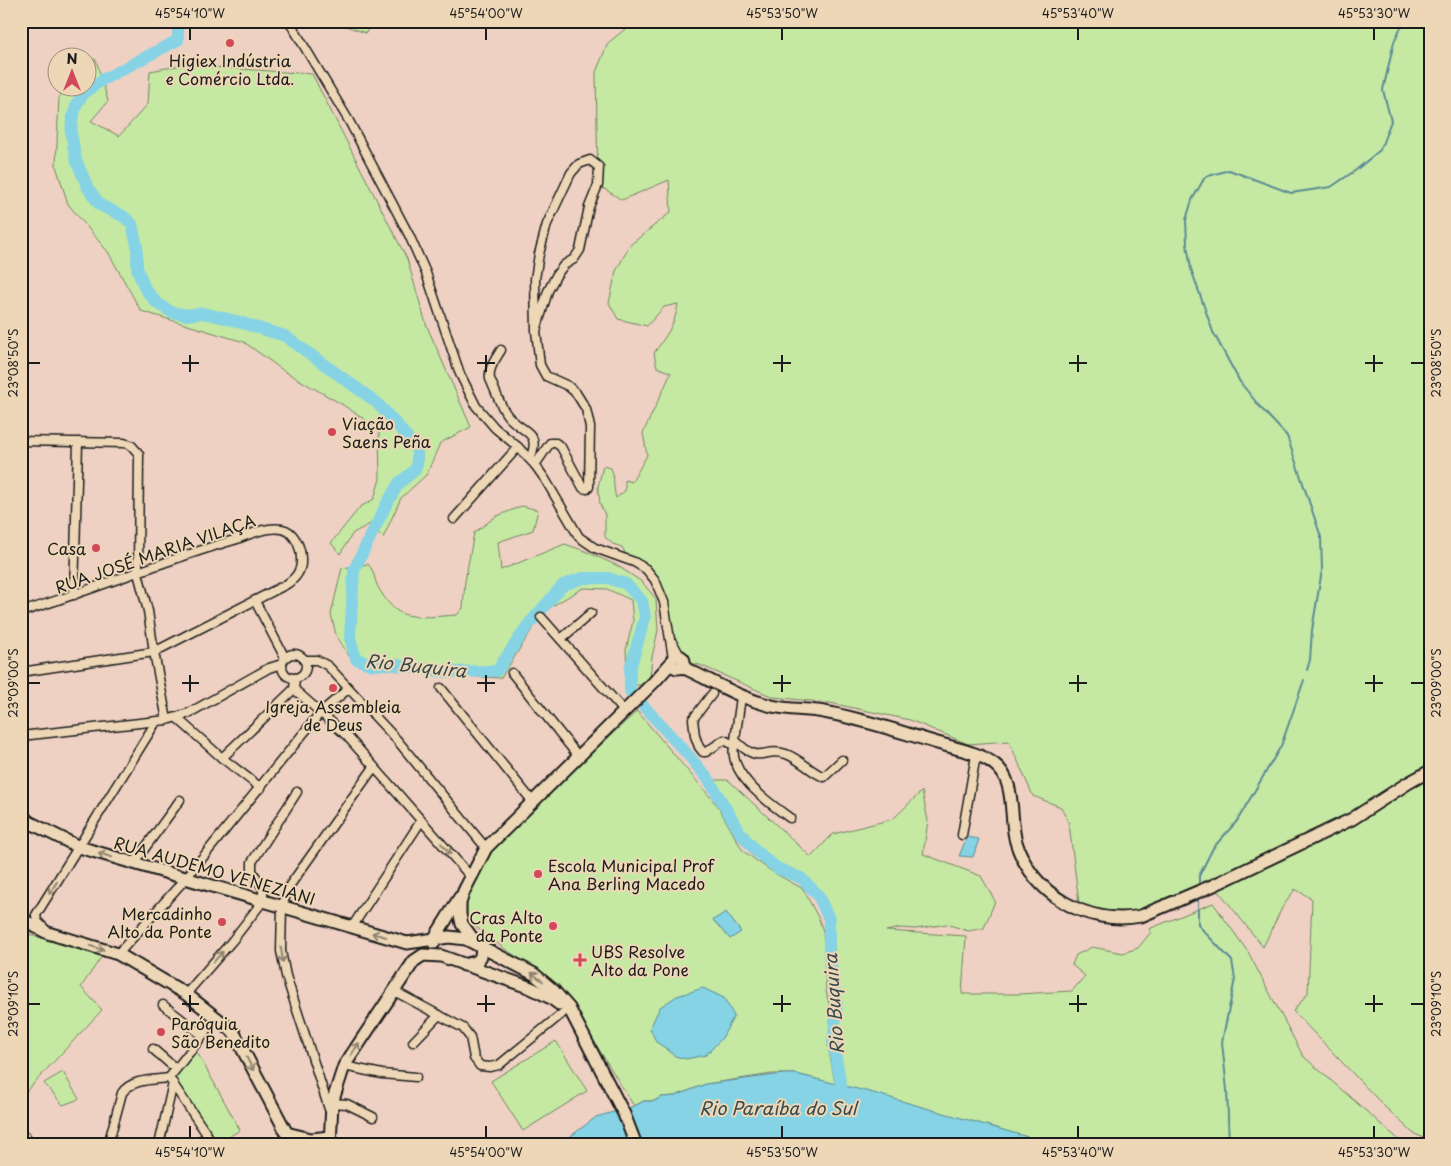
<svg xmlns="http://www.w3.org/2000/svg" width="1451" height="1166" font-family="'Playpen Sans',sans-serif">
	<rect width="100%" height="100%" fill="#efd1c4"/>
	<filter id="ink" filterUnits="userSpaceOnUse"><feTurbulence type="fractalNoise" baseFrequency=".02" numOctaves="2"/><feDisplacementMap in="SourceGraphic" scale="10" xChannelSelector="R" yChannelSelector="G"/><feConvolveMatrix kernelMatrix="1 2 1 2 8 2 1 2 1" color-interpolation-filters="sRGB"/></filter>
	<g filter="url(#ink)">
		<g fill="#c5e9a3" stroke="#708260">
			<polygon points="331,21 371,21 366,33"/>
			<path d="M643,21H1430V1141L1413,1133L1384,1106L1293,1011L1308,993L1312,899L1295,889L1282,908L1263,947L1214,885L1141,916L1080,911L1069,824L1061,807L1033,796L1009,741L968,744L910,720L830,703L773,697L700,665L685,662L680,656L669,635L664,602L646,569L629,560L622,547L613,544L605,537V515L600,504L598,487L603,466L611,468C615,478 613,488 616,498L625,491V480L632,482L647,455L643,433L671,373L657,367L654,353C666,336 675,325 678,304L664,307L647,326L618,319L609,303L616,271L630,245L671,212L669,180L622,200L598,185L596,72L608,43L625,29Z"/>
			<polygon points="81,55 96,60 108,101 91,121 119,136 148,104 150,71 183,65 312,74 407,259 426,324 471,427 440,443 427,474 401,498 383,538 370,524 353,533 340,554 331,543 360,507 374,499 380,479 379,429 343,405 284,371 244,342 141,311 108,252 68,204 56,166 59,97 64,88 88,88 88,58 80,57"/>
			<path d="M522,506L538,510L533,530L498,542L501,570L565,544L585,551L618,566L642,582L656,599L658,630L652,657L650,678L640,685H625L627,673L626,650L633,621L631,600L607,589L583,588L549,608L538,620L501,678L441,675L369,667L349,656L336,635L331,614L342,568L368,564C374,571 374,577 377,585C382,595 392,610 403,614C419,619 440,616 457,615L463,608L465,581L474,533L495,517Z"/>
			<polygon points="637,711 717,805 743,851 771,871 803,889 819,919 823,931 826,991 831,1012 828,1046 835,1084 796,1074 772,1074 706,1084 675,1096 662,1097 654,1101 644,1101 634,1106 559,985 505,949 467,920 467,893 488,850"/>
			<polygon points="709,780 728,780 811,857 833,834 893,819 922,791 928,821 923,854 981,876 995,901 984,928 968,931 947,924 916,929 900,928 886,931 966,936 962,994 1019,994 1072,991 1085,976 1072,965 1076,955 1092,947 1123,953 1138,948 1151,932 1149,929 1213,903 1248,952 1303,1056 1405,1145 1056,1145 842,1086 833,1042 837,1006 829,954 829,919 818,895 801,878 777,868 757,852 741,834"/>
			<polygon points="21,932 102,956 81,987 102,1010 21,1097"/>
			<polygon points="556,1041 587,1091 523,1131 491,1081"/>
			<polygon points="197,1052 240,1130 217,1144 174,1077"/>
			<polygon points="63,1072 79,1099 63,1105 44,1083"/>
		</g>
		<g fill="#85d3e4" stroke="#5b8a94">
			<polygon points="967,837 979,839 973,857 959,856"/>
			<polygon points="726,912 741,932 730,939 713,920"/>
			<polygon points="703,988 724,998 734,1016 722,1038 706,1055 686,1059 675,1056 667,1049 656,1042 650,1028 660,1007 677,996"/>
			<path d="M783,1074H796L870,1092L1056,1145H806C789,1139 769,1139 753,1145H559L596,1117L634,1106L644,1101H654L662,1097L675,1096L706,1084Z"/>
		</g>
		<g fill="none" stroke-linecap="round" stroke-linejoin="round">
			<g stroke="#5b8a94" stroke-width="2">
				<polyline points="1307,670 1310,660 1312,630 1322,570 1321,537 1287,436 1260,407 1240,382 1213,332 1191,269 1187,244 1186,220 1192,200 1205,177 1229,170 1291,193 1331,187 1356,170 1380,150 1391,121 1383,90 1394,42 1400,29 1407,21"/>
				<polyline points="1199,885 1199,876 1213,848 1237,821 1281,746 1304,680"/>
				<polyline points="1198,899 1198,925 1232,961 1235,979 1222,1042 1227,1090 1229,1145"/>
			</g>
			<polyline stroke="#85d3e4" stroke-width="12" points="178,21 178,40 102,80 85,92 77,103 72,120 71,133 76,160 88,188 100,205 123,216 132,224 137,246 137,268 145,289 157,303 171,312 186,315 202,313 225,318 285,336 376,402 399,427 417,451 417,464 415,470 399,483 386,505 354,570 350,638 356,659 373,665 388,664 447,672 497,671 528,625 563,585 583,578 608,578 626,584 642,601 645,617 630,669 630,691 689,756 709,780 741,834 757,852 777,868 801,878 818,895 829,919 829,954 837,1006 833,1042 844,1101"/>
			<g stroke="#1c1c1c" stroke-width="11">
				<g id="minor">
					<polyline points="289,21 349,121 409,235 426,273 460,374 476,406 495,428 518,447 535,465 545,479 579,537 595,548 634,562 646,569 655,580 664,602 673,658"/>
					<path d="M501,350C496,359 488,368 490,379C495,390 499,402 505,412C519,434 543,428 530,459"/>
					<polyline points="21,441 124,443 131,445 139,454 138,573 148,611 154,652 167,720"/>
					<polyline points="535,465 550,443 556,443 561,447 583,488 587,489 589,487 590,427 586,409 576,393 568,386 546,376 540,365 536,331 535,279 539,254 547,224 571,173 579,164 590,160 599,167 598,185 589,207 580,250 574,259 564,265 557,274 548,291 536,331"/>
					<polyline points="454,519 518,447"/>
					<polyline points="74,595 78,442"/>
					<polyline points="255,601 285,658"/>
					<path d="M21,612C93,590 162,561 234,540C248,535 267,526 282,529C294,531 301,547 301,559C302,570 296,578 287,584L154,652L21,672"/>
					<polyline points="541,617 624,711"/>
					<polyline points="561,639 591,613"/>
					<polyline points="673,643 680,656"/>
					<circle cx="294" cy="666" r="12"/>
					<polyline points="304,660 317,660 328,666 397,740 486,848"/>
					<polyline points="512,673 578,756"/>
					<polyline points="441,688 533,802"/>
					<polyline points="294,689 347,736 471,877"/>
					<polyline points="712,694 693,719 695,736 699,747 703,752 706,752 724,740 734,745"/>
					<path d="M741,697L735,740C761,767 763,746 786,754C800,759 811,772 824,777L842,760"/>
					<polyline points="177,718 222,758 261,788"/>
					<polyline points="21,736 167,720 189,713 269,668 282,664"/>
					<path d="M735,742C725,773 769,803 790,818"/>
					<polyline points="222,758 294,689 295,678"/>
					<polyline points="962,835 976,755"/>
					<polyline points="134,863 180,800"/>
					<polyline points="352,927 421,821"/>
					<polyline points="44,928 37,921 36,915 156,722"/>
					<polyline points="118,954 186,878 320,713 348,689"/>
					<polyline points="394,991 463,1028 470,1037 474,1058 480,1066 490,1067 499,1065 569,1008"/>
					<polyline points="186,994 232,941 263,901 263,888 252,871 252,862 297,792"/>
					<polyline points="163,1005 202,1035"/>
					<polyline points="413,1042 439,1015"/>
					<polyline points="153,1049 176,1069"/>
					<polyline points="344,1066 382,1074 416,1077"/>
					<polyline points="332,1103 347,1104 373,1117"/>
					<polyline points="329,1109 286,976 281,951 282,907 288,888 374,767"/>
					<polyline points="21,1135 25,1136 31,1145"/>
					<path d="M108,1145L122,1093C131,1079 153,1080 169,1078"/>
					<polyline points="159,1145 173,1083"/>
					<polyline points="191,1145 208,1137"/>
					<polyline points="214,1145 169,1078 217,1017"/>
				</g>
			</g>
			<g stroke="#1c1c1c" stroke-width="15">
				<g id="secondary">
					<circle cx="678" cy="662" r="6"/>
					<path d="M682,667C713,681 738,698 772,706C789,710 807,709 824,712C864,719 903,733 941,744C958,749 980,753 994,764C1017,780 1009,819 1016,842C1032,895 1088,926 1141,916L1214,885L1352,819L1408,783L1430,771"/>
					<polyline points="21,814 29,822 79,847 407,943 449,937 466,939 534,974 553,990 569,1008 624,1114 636,1145"/>
					<polyline points="21,919 48,933 118,954 186,994 233,1031 293,1145"/>
					<polyline points="475,942 462,924 460,915 460,903 464,891 486,848 654,682 672,662"/>
					<polyline points="434,943 434,939 460,897"/>
					<polyline points="464,965 478,961 481,956 482,947"/>
					<polyline points="286,1133 311,1139 330,1137"/>
					<polyline points="330,1145 332,1103 344,1066 414,961 423,955 441,956 531,988 551,998 559,1004"/>
				</g>
			</g>
			<use href="#minor" stroke="#edd7b6" stroke-width="8"/>
			<use href="#secondary" stroke="#edd7b6" stroke-width="11"/>
		</g>
		<defs><path id="oneway-shaft" d="M-6 0H5M1.5-3L5.5 0L1.5 3" fill="none" stroke-width="1.6" stroke-linecap="round" stroke-linejoin="round" transform="scale(1.25)"/></defs>
		<g stroke="#8f8371">
			<use href="#oneway-shaft" transform="translate(446 849) rotate(49)"/>
			<use href="#oneway-shaft" transform="translate(105 855) rotate(-163)"/>
			<use href="#oneway-shaft" transform="translate(53 888) rotate(122)"/>
			<use href="#oneway-shaft" transform="translate(379 935) rotate(-165)"/>
			<use href="#oneway-shaft" transform="translate(97 948) rotate(18)"/>
			<use href="#oneway-shaft" transform="translate(282 955) rotate(82)"/>
			<use href="#oneway-shaft" transform="translate(218 957) rotate(-49)"/>
			<use href="#oneway-shaft" transform="translate(537 977) rotate(-143)"/>
			<use href="#oneway-shaft" transform="translate(355 1049) rotate(-57)"/>
			<use href="#oneway-shaft" transform="translate(250 1064) rotate(63)"/>
		</g>
	</g>
	<path fill="none" stroke="#1c1c1c" stroke-width="2" d="M190,28V40M486,28V40M782,28V40M1078,28V40M1374,28V40M190,355V372M486,355V372M782,355V372M1078,355V372M1374,355V372M28,363H40M182,363H199M477,363H495M773,363H791M1069,363H1087M1365,363H1383M1411,363H1424M190,675V692M486,675V692M782,675V692M1078,675V692M1374,675V692M28,683H40M182,683H199M477,683H495M773,683H791M1069,683H1087M1365,683H1383M1411,683H1424M190,995V1012M486,995V1012M782,995V1012M1078,995V1012M1374,995V1012M28,1004H40M182,1004H199M477,1004H495M773,1004H791M1069,1004H1087M1365,1004H1383M1411,1004H1424M190,1126V1138M486,1126V1138M782,1126V1138M1078,1126V1138M1374,1126V1138"/>
	<g fill="#d1495b" stroke="#edd7b6" stroke-width="2">
		<circle cx="230" cy="43" r="5"/>
		<circle cx="332" cy="432" r="5"/>
		<circle cx="96" cy="548" r="5"/>
		<circle cx="333" cy="688" r="5"/>
		<circle cx="538" cy="874" r="5"/>
		<circle cx="222" cy="922" r="5"/>
		<circle cx="553" cy="926" r="5"/>
		<path d="M577.5 952.5h5v5h5v5h-5v5h-5v-5h-5v-5h5z"/>
		<circle cx="161" cy="1032" r="5"/>
	</g>
	<g text-anchor="middle" dominant-baseline="central" stroke-width="4" stroke-linejoin="round" paint-order="stroke">
		<g font-size="16" fill="#1c1c1c" stroke="#edd7b6" text-anchor="start">
			<text x="230" y="60" text-anchor="middle">Higiex Indústria<tspan x="230" dy="18">e Comércio Ltda.</tspan></text>
			<text x="342" y="423">Viação<tspan x="342" dy="18">Saens Peña</tspan></text>
			<text x="86" y="548" text-anchor="end">Casa</text>
			<text x="333" y="706" text-anchor="middle">Igreja Assembleia<tspan x="333" dy="18">de Deus</tspan></text>
			<text x="548" y="865">Escola Municipal Prof<tspan x="548" dy="18">Ana Berling Macedo</tspan></text>
			<text x="212" y="913" text-anchor="end">Mercadinho<tspan x="212" dy="18">Alto da Ponte</tspan></text>
			<text x="543" y="917" text-anchor="end">Cras Alto<tspan x="543" dy="18">da Ponte</tspan></text>
			<text x="591" y="951">UBS Resolve<tspan x="591" dy="18">Alto da Pone</tspan></text>
			<text x="171" y="1023">Paróquia<tspan x="171" dy="18">São Benedito</tspan></text>
		</g>
		<g font-size="16" fill="#1c1c1c" stroke="#edd7b6">
			<text transform="translate(155 553) rotate(-19)">RUA JOSÉ MARIA VILAÇA</text>
			<text transform="translate(215 870) rotate(16)">RUA AUDEMO VENEZIANI</text>
		</g>
		<g font-size="18" font-style="italic" fill="#364a4e" stroke="#edd7b6">
			<text transform="translate(416 665) rotate(6)">Rio Buquira</text>
			<text transform="translate(833 1004) rotate(-94)">Rio Buquira</text>
			<text x="778" y="1107">Rio Paraíba do Sul</text>
		</g>
	</g>
	<rect width="1451" height="1166" fill="none" stroke="#edd7b6" stroke-width="55"/>
	<g transform="translate(72 72)"><circle r="24" fill="#edd7b6" stroke="#998c78"/>
	<path d="M0-4L9 19L0 12L-9 19Z" fill="#d1495b"/>
	<text y="-8" font-size="14" font-weight="bold" text-anchor="middle" fill="#1c1c1c">N</text>
	</g>
	<rect x="28" y="28" width="1396" height="1110" fill="none" stroke="#1c1c1c" stroke-width="2"/>
	<g font-size="12" text-anchor="middle" fill="#1c1c1c">
		<text x="190" y="18">45°54'10"W</text>
		<text x="486" y="18">45°54'00"W</text>
		<text x="782" y="18">45°53'50"W</text>
		<text x="1078" y="18">45°53'40"W</text>
		<text x="1374" y="18">45°53'30"W</text>
		<text transform="translate(14 363) rotate(-90)" y="4">23°08'50"S</text>
		<text transform="translate(1437 363) rotate(-90)" y="4">23°08'50"S</text>
		<text transform="translate(14 683) rotate(-90)" y="4">23°09'00"S</text>
		<text transform="translate(1437 683) rotate(-90)" y="4">23°09'00"S</text>
		<text transform="translate(14 1004) rotate(-90)" y="4">23°09'10"S</text>
		<text transform="translate(1437 1004) rotate(-90)" y="4">23°09'10"S</text>
		<text x="190" y="1157">45°54'10"W</text>
		<text x="486" y="1157">45°54'00"W</text>
		<text x="782" y="1157">45°53'50"W</text>
		<text x="1078" y="1157">45°53'40"W</text>
		<text x="1374" y="1157">45°53'30"W</text>
	</g>
</svg>
